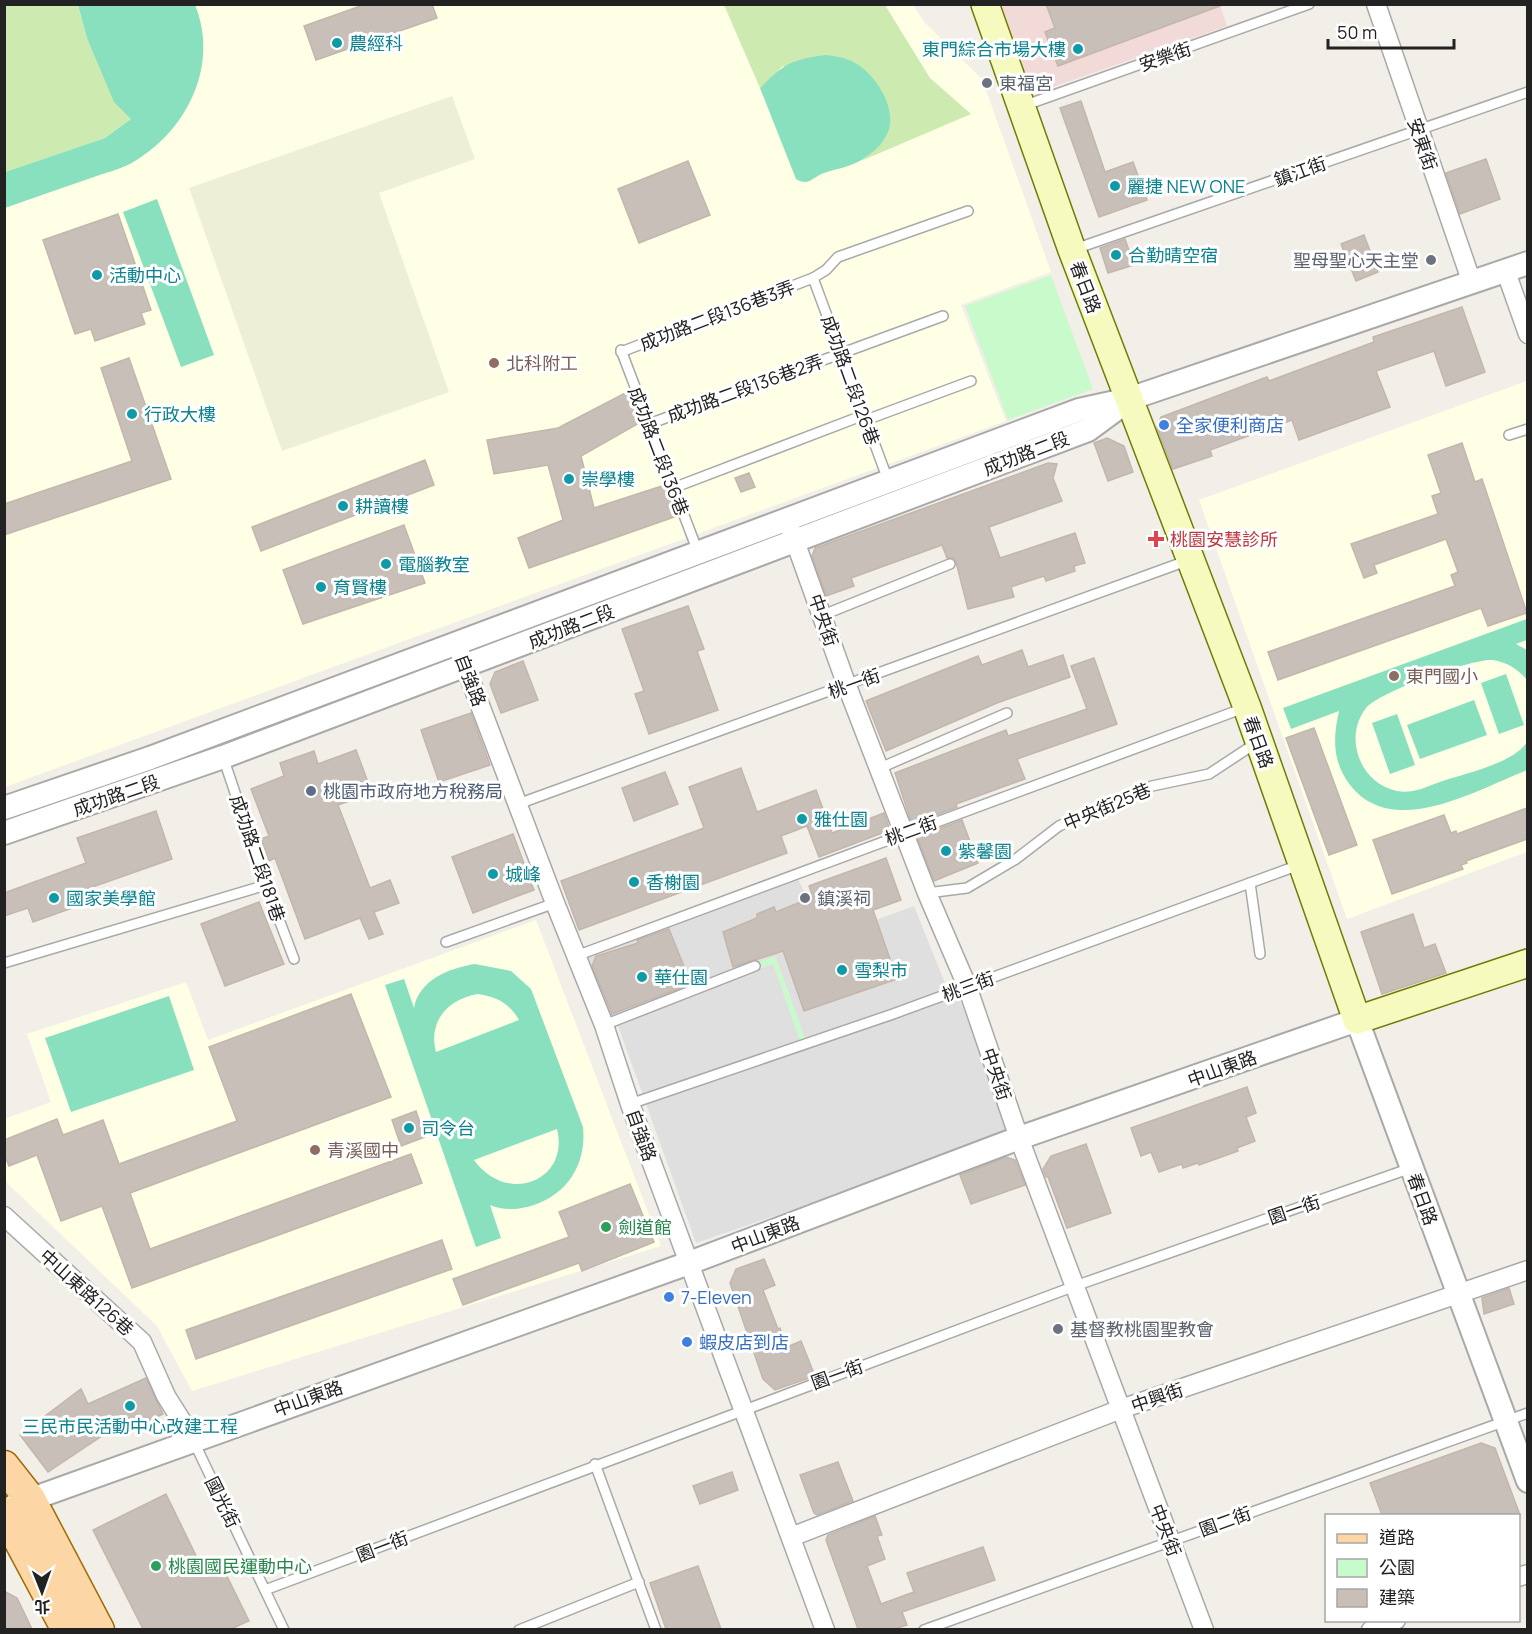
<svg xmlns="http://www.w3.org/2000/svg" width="1532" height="1634" font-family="Manrope,'Noto Sans TC',sans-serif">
	<rect width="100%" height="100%" fill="#f2efe9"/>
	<g fill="#e0dfdf">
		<polygon points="797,877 827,938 914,906 947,988 805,1039 775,956 608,1017 586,958"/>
		<polygon points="773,963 804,1049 958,995 1011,1134 696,1243 618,1026"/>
	</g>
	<polygon fill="#f2dad9" points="998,5 1220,5 1227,26 1030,95"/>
	<g fill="#ffffe5">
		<polygon points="5,5 913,5 924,22 982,79 1051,272 961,305 1006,421 5,787"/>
		<polygon points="1527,381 1527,852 1347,919 1199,500"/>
		<polygon points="536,920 661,1246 192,1391 157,1326 5,1181 4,1119 51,1102 27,1034 186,982 208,1040"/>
	</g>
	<polygon fill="#eef0d5" points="452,96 475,159 379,193 449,392 282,451 189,188"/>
	<g fill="#cdebb0">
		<polygon points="4,5 78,5 87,38 131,119 105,138 5,172"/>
		<polygon points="724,5 885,5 930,78 971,114 861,161 878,147 783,66 760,88"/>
	</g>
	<g fill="#c8facc">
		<polygon points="1051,275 1093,389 1008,420 965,306"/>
		<polygon points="775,956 805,1039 800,1041 773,964 757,969 755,963"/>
	</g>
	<g fill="#88e0be" fill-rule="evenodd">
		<path d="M78,5H195C220,66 186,133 130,164C118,170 104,173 91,178C62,188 33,198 5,208V172L105,138L131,119L114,102L87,38Z"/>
		<path d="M826,55C833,56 842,57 849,60C873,69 901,110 886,136C882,145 872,153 863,159C853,166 836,169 824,173C812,177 809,187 796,179L760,88C783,64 793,59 826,55Z"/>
		<polygon points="157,199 214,355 181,367 123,212"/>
		<path d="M1527,619V640L1516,644L1527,650V680C1519,670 1507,662 1493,660C1473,658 1379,692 1366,708C1343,738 1360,783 1397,791C1411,794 1424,788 1437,783C1462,774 1513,764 1527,742V770C1476,790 1393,840 1350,785C1332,761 1333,738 1339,711L1291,729L1283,708Z"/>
		<polygon points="1506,674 1524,725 1499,734 1481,683"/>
		<polygon points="1474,700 1487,735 1420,759 1407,725"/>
		<polygon points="1397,714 1415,765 1390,774 1372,723"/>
		<path d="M475,964L511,971L531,989L583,1127C587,1166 565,1198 527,1207C515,1210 501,1210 490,1205L501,1238L476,1247L385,985L404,979L414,1008C419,980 449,968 475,964ZM478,994C497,997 509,1003 519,1020L436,1052C428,1021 448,999 478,994ZM557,1129C570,1182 506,1205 474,1160Z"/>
		<polygon points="169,996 194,1070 71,1112 45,1038"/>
	</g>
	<g fill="#c7bfb8" stroke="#c4b6ab" stroke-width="1.5">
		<polygon points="366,4 432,4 437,18 316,60 304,26"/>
		<polygon points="1046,4 1220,4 1220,6 1058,66 1045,32 1055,28"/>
		<polygon points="1081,101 1105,172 1133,162 1147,200 1099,217 1060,108"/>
		<polygon points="1486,159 1500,199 1460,214 1446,173"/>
		<polygon points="688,161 710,215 639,243 618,189"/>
		<polygon points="118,214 151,310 141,313 145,324 95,341 91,329 75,334 43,240"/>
		<polygon points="1364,235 1378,272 1356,281 1341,244"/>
		<polygon points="1125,239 1134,265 1108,273 1100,248"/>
		<polygon points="1462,307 1485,372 1446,386 1434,351 1376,371 1390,407 1299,440 1292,420 1210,450 1212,456 1173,469 1157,428 1161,417 1267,377 1269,381 1374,342 1373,337"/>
		<polygon points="129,358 171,479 4,535 4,504 132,461 101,368"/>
		<polygon points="629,391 641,422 581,456 594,508 665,485 677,516 529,568 518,538 563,520 548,465 494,474 487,440 558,428"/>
		<polygon points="1107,438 1124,446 1133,472 1108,481 1094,443"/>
		<polygon points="1462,443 1475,482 1482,479 1527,613 1488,626 1481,608 1278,680 1268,652 1455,586 1451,575 1458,572 1446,539 1374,565 1377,573 1364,578 1351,544 1438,514 1432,496 1441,493 1428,455"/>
		<polygon points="425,460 434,485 261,551 252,527"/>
		<polygon points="1048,463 1057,464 1053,478 1062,501 989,527 1000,558 1075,533 1085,563 1074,566 1075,571 1046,581 1044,576 1011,587 1014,597 968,609 956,562 954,558 947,558 942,545 851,578 854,586 826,596 812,556 815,548"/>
		<polygon points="749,473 755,487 741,492 735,478"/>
		<polygon points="404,525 425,583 303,624 283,570"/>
		<polygon points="688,606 704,649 697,651 718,710 649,734 635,694 644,691 622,629"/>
		<polygon points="1022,650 1028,667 1063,655 1070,677 997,703 886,751 866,701 978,656 982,665"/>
		<polygon points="1094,658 1117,724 1017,759 1025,779 956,804 957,807 912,824 895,773 1006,730 1008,736 1087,709 1071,666"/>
		<polygon points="523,661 538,700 501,713 490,684 495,672"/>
		<polygon points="471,713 490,765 439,782 421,730"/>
		<polygon points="1314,728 1357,845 1329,855 1286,738"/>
		<polygon points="356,750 372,793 338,805 370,888 390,880 399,903 374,912 383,934 369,939 360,918 305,939 275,858 269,861 261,839 269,836 251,789 284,776 280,763 314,751 318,764"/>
		<polygon points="741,768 757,812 816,790 832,833 884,813 890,830 819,857 807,826 781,836 787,853 579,930 561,881 704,828 689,787"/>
		<polygon points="665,772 678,804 634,821 622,788"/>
		<polygon points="1527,808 1527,839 1466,861 1467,863 1461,865 1463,869 1392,894 1373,840 1444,815 1451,833 1456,831 1457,834"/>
		<polygon points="156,811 172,859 81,891 86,903 33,922 28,908 4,916 4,893 86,863 77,838"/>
		<polygon points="962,820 978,863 934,881 917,837"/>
		<polygon points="513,834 534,890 473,913 452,857"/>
		<polygon points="886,858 901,900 873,910 897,979 804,1011 783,951 733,967 723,932 757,918 757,914 774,907 776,912 813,897 809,886"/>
		<polygon points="259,902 284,964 225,986 201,924"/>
		<polygon points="1413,914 1424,948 1435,944 1446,973 1382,994 1361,932"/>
		<polygon points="669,929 691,984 612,1014 592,966 596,956 638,943 637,940"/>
		<polygon points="351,994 391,1097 130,1193 150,1249 411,1154 422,1183 132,1288 102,1206 61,1221 37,1155 9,1166 4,1154 4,1140 57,1119 63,1135 103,1120 119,1164 237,1121 209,1047"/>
		<polygon points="1247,1087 1256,1113 1246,1117 1255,1141 1237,1148 1238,1151 1199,1165 1198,1163 1183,1168 1182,1164 1159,1172 1151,1152 1141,1156 1131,1128"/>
		<polygon points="416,1111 425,1137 401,1146 392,1120"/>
		<polygon points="1086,1144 1111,1213 1067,1228 1048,1177 1046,1177 1043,1169 1051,1156"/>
		<polygon points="1006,1157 1015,1160 1025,1185 971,1204 960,1175"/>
		<polygon points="630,1184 654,1242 582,1271 579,1263 463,1305 453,1279 569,1237 559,1212"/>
		<polygon points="442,1240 452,1269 196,1359 186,1330"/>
		<polygon points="764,1259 775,1285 763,1290 778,1329 780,1328 787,1347 801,1341 815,1376 775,1390 763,1379 730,1283 736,1269"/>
		<polygon points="1509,1288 1514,1304 1484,1314 1482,1298"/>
		<polygon points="146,1378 163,1414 114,1435 111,1430 48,1472 20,1435 81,1389 88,1404"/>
		<polygon points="1481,1443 1495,1448 1520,1515 1382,1515 1370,1483"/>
		<polygon points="838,1462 853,1501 817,1515 814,1513 800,1475"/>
		<polygon points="732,1472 738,1490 700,1504 693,1486"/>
		<polygon points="166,1494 203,1570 220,1562 249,1621 231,1629 143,1629 93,1530"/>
		<polygon points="875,1516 882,1535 877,1536 885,1559 867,1566 881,1604 914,1592 907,1573 983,1547 995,1580 902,1612 907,1625 894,1629 858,1629 826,1540 828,1535"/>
		<polygon points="698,1566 721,1629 666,1629 650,1583"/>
		<polygon points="4,1591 17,1598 32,1629 4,1629"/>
	</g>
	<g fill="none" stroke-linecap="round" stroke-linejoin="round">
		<g stroke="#a9a9a9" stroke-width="12">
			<g id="service">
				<polyline points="1023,106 1309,4"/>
				<polyline points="1075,249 1528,92"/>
				<polyline points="813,278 888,480"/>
				<polyline points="621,350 698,552"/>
				<polyline points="621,352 813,278 826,270 838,257 968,211"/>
				<polyline points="866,420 971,381"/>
				<polyline points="649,424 943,316"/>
				<polyline points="1509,435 1528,429"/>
				<polyline points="673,488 864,415"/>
				<polyline points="823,615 950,564"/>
				<polyline points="223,757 266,885 294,959"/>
				<polyline points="880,768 1007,713"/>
				<polyline points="518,804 1189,560"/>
				<polyline points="1250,883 1260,954"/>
				<polyline points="927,893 967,888 1016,859 1059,826 1152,786 1209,774 1256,743"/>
				<polyline points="446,942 555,903"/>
				<polyline points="576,956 1244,708"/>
				<polyline points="4,963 266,885"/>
				<polyline points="604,1025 755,966"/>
				<polyline points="630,1104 893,1014 1299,865"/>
				<polyline points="194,1442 284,1630"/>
				<polyline points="595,1464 656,1630"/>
				<polyline points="265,1590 1075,1286 1411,1168"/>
				<polyline points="519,1630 639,1582"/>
				<polyline points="924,1630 1528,1413"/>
			</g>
		</g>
		<g stroke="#a9a9a9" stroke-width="21">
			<g id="minor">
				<polyline points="1376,4 1472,283"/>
				<polyline points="1506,272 1528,334"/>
				<polyline points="791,530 847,686 927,893 967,986 1019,1138 1204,1630"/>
				<polyline points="456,642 555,903 604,1025 630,1104 825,1630"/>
				<polyline points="4,1216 142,1342 166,1396 193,1439"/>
				<polyline points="791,1537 1121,1409 1528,1270"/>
				<polyline points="1518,1577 1528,1574"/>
				<polyline points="1371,1630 1396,1620"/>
			</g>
		</g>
		<g stroke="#a9a9a9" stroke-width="26">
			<g id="tertiary">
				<polyline points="4,808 150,758 1079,410 1129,399 1528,263"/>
				<polyline points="4,833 223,757 1088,430 1122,405"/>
				<polyline points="15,1505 689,1263 1019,1138 1357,1020 1528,1481"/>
			</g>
		</g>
		<g stroke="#707d05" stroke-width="30">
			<polyline id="secondary" points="985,4 1072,250 1247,707 1357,1020 1528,963"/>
		</g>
		<g stroke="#a06b00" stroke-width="33">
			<g id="primary">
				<polyline points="4,1466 30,1499 99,1630"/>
				<polyline points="4,1512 67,1630"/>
			</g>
		</g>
		<use href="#service" stroke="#fff" stroke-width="9"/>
		<use href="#minor" stroke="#fff" stroke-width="18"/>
		<use href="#tertiary" stroke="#fff" stroke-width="22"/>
		<use href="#secondary" stroke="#f7fabf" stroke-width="27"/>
		<use href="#primary" stroke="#fcd6a4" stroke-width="30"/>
	</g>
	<g fill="#0f9aa8" stroke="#fff" stroke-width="2">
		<circle cx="337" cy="43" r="6"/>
		<circle cx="1078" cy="49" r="6"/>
		<circle cx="1115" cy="186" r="6"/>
		<circle cx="1116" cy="255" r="6"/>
		<circle cx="97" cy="275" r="6"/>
		<circle cx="132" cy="414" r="6"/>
		<circle cx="569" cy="479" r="6"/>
		<circle cx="343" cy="506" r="6"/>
		<circle cx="386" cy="564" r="6"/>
		<circle cx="321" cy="587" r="6"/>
		<circle cx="802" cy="819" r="6"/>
		<circle cx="946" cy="851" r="6"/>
		<circle cx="493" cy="874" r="6"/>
		<circle cx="634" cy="882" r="6"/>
		<circle cx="54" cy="898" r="6"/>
		<circle cx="842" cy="970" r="6"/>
		<circle cx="642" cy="977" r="6"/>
		<circle cx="409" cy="1128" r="6"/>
		<circle cx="130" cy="1406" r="6"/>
	</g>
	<g fill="#6b7280" stroke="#fff" stroke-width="2">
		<circle cx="987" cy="83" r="6"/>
		<circle cx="1431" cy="260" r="6"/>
		<circle cx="805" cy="898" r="6"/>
		<circle cx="1058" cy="1329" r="6"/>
	</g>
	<g fill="#8d6e63" stroke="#fff" stroke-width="2">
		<circle cx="494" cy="363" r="6"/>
		<circle cx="1394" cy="676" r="6"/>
		<circle cx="315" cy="1150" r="6"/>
	</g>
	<g fill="#3f7fe0" stroke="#fff" stroke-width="2">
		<circle cx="1164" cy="425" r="6"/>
		<circle cx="669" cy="1297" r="6"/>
		<circle cx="687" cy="1342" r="6"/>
	</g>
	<path fill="#e0444e" stroke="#fff" stroke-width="2" d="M1153 530h6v6h6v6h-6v6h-6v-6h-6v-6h6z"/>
	<circle fill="#5c6f8a" stroke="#fff" stroke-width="2" cx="311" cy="791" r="6"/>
	<g fill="#2e9e5b" stroke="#fff" stroke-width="2">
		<circle cx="606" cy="1227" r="6"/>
		<circle cx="156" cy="1566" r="6"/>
	</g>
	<g text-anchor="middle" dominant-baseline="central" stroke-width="6" stroke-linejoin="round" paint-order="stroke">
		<g font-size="18" fill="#0d838f" stroke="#fff" text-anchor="start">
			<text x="349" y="43">農經科</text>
			<text x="1066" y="49" text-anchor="end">東門綜合市場大樓</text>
			<text x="1127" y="186">麗捷 NEW ONE</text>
			<text x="1128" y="255">合勤晴空宿</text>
			<text x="109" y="275">活動中心</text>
			<text x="144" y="414">行政大樓</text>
			<text x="581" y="479">崇學樓</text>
			<text x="355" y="506">耕讀樓</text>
			<text x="398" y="564">電腦教室</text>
			<text x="333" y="587">育賢樓</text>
			<text x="814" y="819">雅仕園</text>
			<text x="958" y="851">紫馨園</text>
			<text x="505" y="874">城峰</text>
			<text x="646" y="882">香榭園</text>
			<text x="66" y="898">國家美學館</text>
			<text x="854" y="970">雪梨市</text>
			<text x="654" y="977">華仕園</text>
			<text x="421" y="1128">司令台</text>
			<text x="130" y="1426" text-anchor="middle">三民市民活動中心改建工程</text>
		</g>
		<g font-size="18" fill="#222" stroke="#fff">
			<text transform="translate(1165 56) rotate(-19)">安樂街</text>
			<text transform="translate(1423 144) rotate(71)">安東街</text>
			<text transform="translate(1300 171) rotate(-20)">鎮江街</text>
			<text transform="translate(1086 287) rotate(69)">春日路</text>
			<text transform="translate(717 315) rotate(-21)">成功路二段136巷3弄</text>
			<text transform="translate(851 380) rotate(70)">成功路二段126巷</text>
			<text transform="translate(745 388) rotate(-20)">成功路二段136巷2弄</text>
			<text transform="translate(659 451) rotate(69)">成功路二段136巷</text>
			<text transform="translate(1026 453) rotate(-21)">成功路二段</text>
			<text transform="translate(824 620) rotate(71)">中央街</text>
			<text transform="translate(571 626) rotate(-21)">成功路二段</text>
			<text transform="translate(471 680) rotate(69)">自強路</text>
			<text transform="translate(854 683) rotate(-20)">桃一街</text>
			<text transform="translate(1259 742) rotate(70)">春日路</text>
			<text transform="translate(116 795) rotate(-19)">成功路二段</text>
			<text transform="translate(1107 806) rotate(-23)">中央街25巷</text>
			<text transform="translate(911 830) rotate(-20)">桃二街</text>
			<text transform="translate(258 858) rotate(71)">成功路二段181巷</text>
			<text transform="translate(968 986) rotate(-20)">桃三街</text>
			<text transform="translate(1222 1068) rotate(-20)">中山東路</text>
			<text transform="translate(997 1074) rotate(71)">中央街</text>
			<text transform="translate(642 1135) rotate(70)">自強路</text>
			<text transform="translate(1423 1199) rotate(70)">春日路</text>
			<text transform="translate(1294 1209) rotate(-19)">園一街</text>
			<text transform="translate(765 1234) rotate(-21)">中山東路</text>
			<text transform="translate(87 1292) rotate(42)">中山東路126巷</text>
			<text transform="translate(837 1374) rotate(-20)">園一街</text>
			<text transform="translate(1157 1397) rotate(-19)">中興街</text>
			<text transform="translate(308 1398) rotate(-20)">中山東路</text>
			<text transform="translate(223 1502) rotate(64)">國光街</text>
			<text transform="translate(1225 1521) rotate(-20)">園二街</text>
			<text transform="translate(1166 1530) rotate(69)">中央街</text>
			<text transform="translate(382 1546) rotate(-21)">園一街</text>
		</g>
		<g font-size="18" fill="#5b616d" stroke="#fff" text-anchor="start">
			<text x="999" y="83">東福宮</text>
			<text x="1419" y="260" text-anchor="end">聖母聖心天主堂</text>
			<text x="817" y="898">鎮溪祠</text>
			<text x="1070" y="1329">基督教桃園聖教會</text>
		</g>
		<g font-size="18" fill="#785e54" stroke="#fff" text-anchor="start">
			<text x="506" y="363">北科附工</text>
			<text x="1406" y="676">東門國小</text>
			<text x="327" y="1150">青溪國中</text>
		</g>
		<g font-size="18" fill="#366cbe" stroke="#fff" text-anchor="start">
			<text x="1176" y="425">全家便利商店</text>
			<text x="681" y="1297">7-Eleven</text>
			<text x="699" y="1342">蝦皮店到店</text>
		</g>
		<g font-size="18" fill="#be3a42" stroke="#fff" text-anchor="start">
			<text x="1170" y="539">桃園安慧診所</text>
		</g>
		<g font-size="18" fill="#4e5e75" stroke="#fff" text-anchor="start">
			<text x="323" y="791">桃園市政府地方稅務局</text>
		</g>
		<g font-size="18" fill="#27864d" stroke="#fff" text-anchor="start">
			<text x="618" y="1227">劍道館</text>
			<text x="168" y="1566">桃園國民運動中心</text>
		</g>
	</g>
	<rect width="1532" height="1634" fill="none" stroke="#222222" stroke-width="12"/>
	<rect x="1325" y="1514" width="195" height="108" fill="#ffffff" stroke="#a7a7a7" stroke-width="1.5"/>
	<rect x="1337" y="1534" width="30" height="9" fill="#fcd6a4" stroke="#a7a7a7" stroke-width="1.5"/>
	<text x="1379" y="1544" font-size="18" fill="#222222">道路</text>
	<rect x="1337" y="1559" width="30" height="18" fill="#c8facc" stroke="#a7a7a7" stroke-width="1.5"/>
	<text x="1379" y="1574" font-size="18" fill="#222222">公園</text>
	<rect x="1337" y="1589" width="30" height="18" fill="#c7bfb8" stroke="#a7a7a7" stroke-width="1.5"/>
	<text x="1379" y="1604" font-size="18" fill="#222222">建築</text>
	<g transform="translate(42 1592) rotate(179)" stroke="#ffffff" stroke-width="4.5" paint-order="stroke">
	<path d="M0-4.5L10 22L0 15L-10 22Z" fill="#222222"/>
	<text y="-9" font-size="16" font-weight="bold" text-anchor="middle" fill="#222222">北</text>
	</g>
	<path d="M1328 39v9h126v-9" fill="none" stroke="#222222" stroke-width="3"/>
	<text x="1337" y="39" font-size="18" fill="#222222" stroke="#ffffff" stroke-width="4.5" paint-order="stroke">50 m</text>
</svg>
